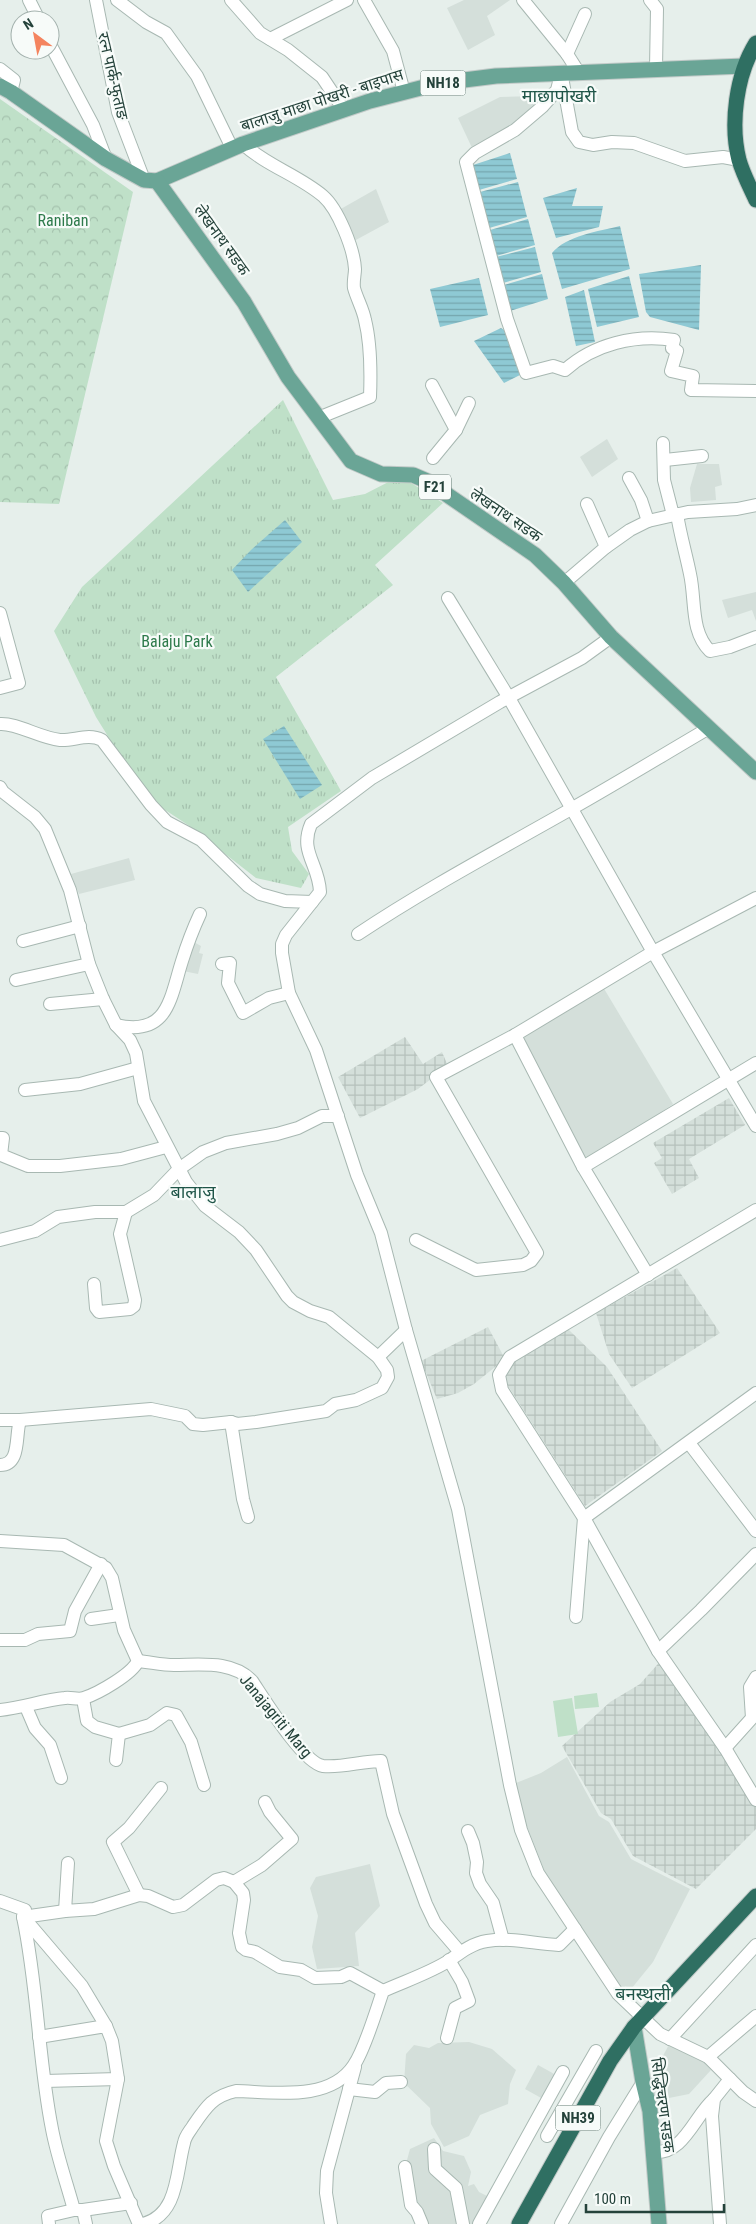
<svg xmlns="http://www.w3.org/2000/svg" width="756" height="2224" font-family="'Roboto Condensed','Noto Sans Devanagari',sans-serif">
	<defs>
		<pattern id="industrial-grid" width="8" height="8" patternUnits="userSpaceOnUse" patternTransform="scale(1.25)"><rect width="8" height="8" fill="#d4dfda"/><path d="M0 4h8M4 0v8" fill="none" stroke="#b6c1bc"/></pattern>
		<pattern id="forest-crowns" width="20" height="18" patternUnits="userSpaceOnUse" patternTransform="scale(1.25)"><rect width="20" height="18" fill="#bfe0c8"/><path d="M2 6a3 3 0 1 1 6 0M12 15a3 3 0 1 1 6 0" fill="none" stroke="#a4c1ad"/></pattern>
		<pattern id="park-tufts" width="24" height="20" patternUnits="userSpaceOnUse" patternTransform="scale(1.25)"><rect width="24" height="20" fill="#bfe0c8"/><path d="M3 7l-1-3M5 7V3M7 7l1-3M15 17l-1-3M17 17v-4M19 17l1-3" fill="none" stroke="#a4c1ad"/></pattern>
		<pattern id="water-rules" width="6" height="5" patternUnits="userSpaceOnUse" patternTransform="scale(1.25)"><rect width="6" height="5" fill="#8ec9d4"/><path d="M0 2.5h6" fill="none" stroke="#74a5ad"/></pattern>
	</defs>
	<rect width="100%" height="100%" fill="#e6efeb"/>
	<g fill="#d4dfda">
		<polygon points="464,0 510,0 487,16 495,35 468,50 447,8"/>
		<polygon points="535,96 544,102 509,131 473,150 458,118 500,97"/>
		<polygon points="376,189 389,222 354,241 339,210"/>
		<polygon points="607,439 618,459 592,477 580,457"/>
		<polygon points="697,464 719,464 722,485 715,487 716,500 691,502 690,488"/>
		<polygon points="756,592 756,621 752,610 728,618 722,600"/>
		<polygon points="129,858 135,880 79,894 71,874"/>
		<polygon points="192,941 201,946 199,953 203,954 198,974 183,971"/>
		<polygon points="603,987 673,1104 586,1164 520,1043 533,1027"/>
		<polygon points="567,1757 599,1816 609,1822 631,1859 690,1889 653,1962 627,1994 607,1974 546,1875 511,1785 541,1773"/>
		<polygon points="370,1864 380,1906 355,1933 359,1966 317,1969 312,1947 318,1916 310,1888 316,1877"/>
		<polygon points="671,2041 699,2057 711,2070 689,2094 654,2101 645,2089"/>
		<polygon points="469,2042 492,2049 516,2070 510,2084 508,2104 480,2115 469,2136 444,2147 431,2124 430,2108 404,2083 406,2054 414,2045 429,2048 438,2043"/>
		<polygon points="538,2065 556,2075 543,2099 525,2089"/>
		<polygon points="434,2138 443,2151 464,2156 471,2172 468,2186 474,2184 479,2192 487,2196 472,2224 428,2224 425,2214 419,2212 407,2160 410,2149"/>
	</g>
	<g fill="url(#industrial-grid)">
		<polygon points="405,1037 423,1064 442,1052 448,1066 418,1089 360,1118 338,1077"/>
		<polygon points="729,1098 745,1125 689,1159 699,1178 672,1194 654,1163 662,1158 653,1143"/>
		<polygon points="677,1268 720,1333 632,1388 609,1354 596,1313"/>
		<polygon points="488,1327 505,1359 474,1384 458,1393 437,1399 421,1361"/>
		<polygon points="568,1329 607,1367 662,1451 585,1506 503,1378 515,1357"/>
		<polygon points="665,1656 756,1801 756,1829 696,1889 633,1856 611,1819 601,1813 562,1746 610,1702 640,1684"/>
	</g>
	<polygon fill="url(#forest-crowns)" points="0,99 133,192 59,504 0,502"/>
	<polygon fill="url(#park-tufts)" points="283,400 333,500 365,494 400,476 443,503 375,565 393,585 276,677 341,791 288,827 292,851 309,874 301,888 256,878 188,825 156,804 132,775 96,717 54,631 82,587"/>
	<g fill="#bfe0c8">
		<polygon points="597,1693 599,1707 575,1709 574,1696"/>
		<polygon points="572,1698 578,1734 558,1737 553,1701"/>
	</g>
	<g fill="url(#water-rules)">
		<polygon points="510,153 517,179 479,190 473,165"/>
		<polygon points="518,182 527,217 489,228 480,192"/>
		<polygon points="577,188 572,206 603,206 599,227 556,238 543,198"/>
		<polygon points="528,219 535,245 496,256 490,230"/>
		<path d="M620,226L630,269L562,289L552,253C566,236 599,231 620,226Z"/>
		<polygon points="535,247 541,272 503,283 496,257"/>
		<polygon points="701,265 699,330 650,317 646,312 639,274"/>
		<polygon points="542,274 548,299 510,311 504,285"/>
		<polygon points="629,276 639,317 597,327 588,289"/>
		<polygon points="479,278 488,315 440,327 430,289"/>
		<polygon points="584,290 595,342 576,346 565,297"/>
		<polygon points="501,328 504,330 520,375 504,383 474,341"/>
		<polygon points="285,520 302,542 248,592 232,570 251,550"/>
		<polygon points="284,726 322,785 300,799 263,739"/>
	</g>
	<g fill="none" stroke-linecap="round" stroke-linejoin="round">
		<g stroke="#a8b8b2" stroke-width="14">
			<g id="minor">
				<polyline points="29,0 39,20"/>
				<polyline points="96,0 118,112 144,180"/>
				<polyline points="117,0 146,22 166,33 197,76 232,148"/>
				<polyline points="231,0 260,33 288,50 322,77 344,110"/>
				<polyline points="364,0 393,51 404,92"/>
				<polyline points="523,0 567,54 579,73"/>
				<polyline points="650,0 657,9 656,68"/>
				<polyline points="270,39 347,0"/>
				<polyline points="50,44 93,125 106,159"/>
				<polyline points="567,54 585,14"/>
				<polyline points="0,69 14,80 11,92"/>
				<path d="M561,74L557,90L542,107L515,130L475,153L466,162L507,319L526,373L553,366L565,370C594,344 635,334 674,340L672,348L677,351L671,371L693,376L691,390L756,391"/>
				<polyline points="562,77 572,132 579,142 593,145 612,142 634,143 685,161 723,157 739,160"/>
				<path d="M243,144C267,166 298,175 323,196C338,209 354,249 355,269C355,275 353,281 354,288C357,299 363,309 365,320C371,344 371,372 370,397L318,418"/>
				<polyline points="432,385 456,430 433,458"/>
				<polyline points="456,430 469,403"/>
				<polyline points="663,443 664,480 673,515"/>
				<polyline points="665,460 702,456"/>
				<path d="M677,514C680,534 686,554 690,574C696,601 690,631 710,651L730,647L756,637"/>
				<polyline points="648,521 688,512 737,509 756,505"/>
				<polyline points="606,547 630,530 648,521 641,500 629,478"/>
				<polyline points="564,583 606,547 587,504"/>
				<polyline points="448,598 509,698 653,952 756,1126"/>
				<polyline points="0,613 19,683 0,688"/>
				<path d="M611,637L582,658L500,702L372,778L311,824C299,852 319,864 320,892L286,935L282,944V953L289,993L316,1050L357,1175L381,1233L406,1330L458,1509L510,1785L521,1830L538,1873L618,1994L660,2034L708,2057L743,2092L756,2101"/>
				<path d="M0,724C17,723 40,738 60,740C74,741 88,733 102,740L151,805L167,822L201,840L248,886L260,894L285,901L312,902"/>
				<polyline points="0,787 3,792 35,817 45,829 70,890 89,964 103,999 116,1025 130,1040 136,1053 144,1101 186,1182 205,1206 239,1232 256,1250 287,1296 293,1302 310,1311 329,1317 378,1357 387,1370 388,1377 382,1388 356,1400 335,1404 326,1411 256,1422 237,1424 231,1422 203,1425 193,1424 185,1416 151,1409 20,1420 0,1420"/>
				<path d="M358,934C427,888 499,850 571,809C617,783 663,755 709,728"/>
				<polyline points="23,941 80,926"/>
				<polyline points="222,964 230,963 228,983 243,1013 269,998 289,993"/>
				<polyline points="16,980 89,964"/>
				<polyline points="50,1004 103,999"/>
				<path d="M116,1025C168,1037 170,999 182,961C187,945 193,929 200,914"/>
				<polyline points="515,1035 583,1167 648,1275"/>
				<polyline points="25,1090 80,1084 138,1068"/>
				<polyline points="0,1138 3,1138 1,1155 28,1166 60,1166 121,1159 166,1147"/>
				<polyline points="583,1167 756,1063"/>
				<polyline points="756,1210 510,1357 499,1375 502,1390 584,1518 658,1651 725,1748 756,1800"/>
				<polyline points="0,1240 35,1231 58,1217 95,1212 126,1212 154,1195 179,1169 203,1152 226,1143 277,1134 298,1128 322,1116 338,1116"/>
				<polyline points="416,1240 476,1270 523,1265 531,1261 537,1253 436,1077 515,1035 653,952 756,898"/>
				<polyline points="94,1284 96,1308 99,1312 130,1309 134,1306 135,1300 120,1234 126,1212"/>
				<polyline points="378,1357 406,1330"/>
				<polyline points="231,1422 243,1499 248,1517"/>
				<polyline points="689,1443 756,1531"/>
				<path d="M0,1465C21,1465 15,1436 20,1420"/>
				<polyline points="0,1541 64,1545 106,1568 112,1578 124,1630 138,1661"/>
				<polyline points="576,1617 584,1518 756,1393"/>
				<polyline points="91,1619 119,1615"/>
				<polyline points="0,1640 25,1640 38,1634 70,1631 75,1611 101,1564"/>
				<polyline points="658,1651 701,1610 756,1554"/>
				<path d="M138,1661C150,1662 162,1665 174,1665C200,1665 232,1660 252,1681C264,1699 303,1763 323,1766C342,1768 362,1761 381,1761L393,1814L426,1904L435,1923L459,1951"/>
				<polyline points="83,1699 87,1721 95,1727 119,1734 116,1760"/>
				<polyline points="26,1707 35,1728 50,1745 61,1778"/>
				<path d="M0,1710C22,1708 43,1700 65,1698C71,1697 78,1700 84,1698C99,1693 132,1674 138,1661"/>
				<polyline points="119,1734 150,1725 167,1713 176,1715 191,1742 204,1785"/>
				<polyline points="725,1748 752,1718 750,1687 756,1677"/>
				<polyline points="468,1831 473,1843 477,1862 476,1873 480,1884 493,1903 503,1940"/>
				<polyline points="68,1863 65,1911 94,1909 139,1895 148,1896 173,1907 183,1905 216,1880 224,1878 234,1882 243,1893 244,1900 239,1933 242,1947 246,1950 255,1952 280,1967 301,1970 315,1978 341,1977 350,1973 383,1991"/>
				<polyline points="234,1882 262,1865 292,1839 270,1812 265,1802"/>
				<polyline points="139,1895 113,1842 129,1828 161,1788"/>
				<polyline points="0,1901 25,1910 23,1917 65,1911"/>
				<path d="M23,1917C38,1987 38,2059 52,2129C57,2156 67,2184 74,2210H83L86,2224"/>
				<polyline points="25,1919 82,1986 106,2026"/>
				<polyline points="39,2037 106,2026 112,2041 118,2079 45,2081"/>
				<polyline points="447,2038 455,2008 469,2001 462,1982 449,1960"/>
				<polyline points="670,2039 756,1945"/>
				<polyline points="708,2057 756,2016"/>
				<polyline points="118,2079 106,2141 114,2166 138,2222 142,2224"/>
				<polyline points="349,2089 375,2092 386,2083 401,2082"/>
				<polyline points="547,2136 596,2051"/>
				<polyline points="434,2149 435,2169 456,2188 463,2224"/>
				<path d="M653,2152C684,2155 694,2116 714,2099"/>
				<polyline points="405,2167 411,2205 417,2212 422,2224"/>
				<polyline points="83,2210 131,2203"/>
				<polyline points="49,2224 48,2216 74,2210"/>
				<path d="M143,2224C179,2215 176,2171 184,2143C185,2136 190,2131 193,2126C206,2107 213,2096 236,2091C274,2092 330,2102 354,2065C365,2049 376,2011 383,1991C405,1981 430,1973 450,1960C461,1952 473,1943 487,1941C512,1937 534,1944 559,1945L575,1929"/>
				<polyline points="331,2224 326,2193 327,2171 355,2067"/>
				<polyline points="479,2224 563,2072"/>
				<polyline points="561,2224 609,2137 643,2082"/>
				<polyline points="720,2224 712,2116 714,2099 730,2079"/>
			</g>
		</g>
		<g stroke="#c2cac8" stroke-width="17">
			<g id="major">
				<polyline points="0,86 11,92 106,159 144,180 157,181 243,144 370,101 440,83 496,76 744,66"/>
				<polyline points="157,181 244,302 288,377 351,461 381,474 413,475 427,481 535,555 564,583 611,637 756,772"/>
				<polyline points="634,2027 643,2082 650,2111 659,2224"/>
			</g>
		</g>
		<g stroke="#c2cac8" stroke-width="17">
			<g id="highway">
				<path d="M756,43C736,75 730,124 739,160C743,174 750,187 756,200"/>
				<polyline points="519,2224 610,2061 634,2027 756,1896"/>
			</g>
		</g>
		<use href="#minor" stroke="#fff" stroke-width="12"/>
		<use href="#major" stroke="#6aa596" stroke-width="15"/>
		<use href="#highway" stroke="#2f6f62" stroke-width="15"/>
	</g>
	<g text-anchor="middle" dominant-baseline="central" stroke-width="4.5" stroke-linejoin="round" paint-order="stroke">
		<g fill="#f7fbf9" stroke="#637a73" stroke-width="1">
			<rect x="420.5" y="70.5" width="45" height="25" rx="4"/>
			<rect x="419" y="474.5" width="32" height="25" rx="4"/>
			<rect x="555.5" y="2105.5" width="45" height="25" rx="4"/>
		</g>
		<g font-size="15" font-weight="bold" fill="#24423a">
			<text x="443" y="83">NH18</text>
			<text x="435" y="487">F21</text>
			<text x="578" y="2118">NH39</text>
		</g>
		<g font-size="16" fill="#24423a" stroke="#f7fbf9">
			<text transform="translate(113 76) rotate(77)">रत्न पार्क-फुताङ</text>
			<text transform="translate(322 100) rotate(-18)">बालाजु माछा पोखरी - बाइपास</text>
			<text transform="translate(222 240) rotate(54)">लेखनाथ सडक</text>
			<text transform="translate(506 515) rotate(34)">लेखनाथ सडक</text>
			<text transform="translate(276 1716) rotate(50)">Janajagriti Marg</text>
			<text transform="translate(663 2105) rotate(82)">सिद्धिचरण सडक</text>
		</g>
		<g font-size="16" fill="#2d7a4b" stroke="#f7fbf9">
			<text x="63" y="220">Raniban</text>
			<text x="177" y="641">Balaju Park</text>
		</g>
		<g font-size="18" fill="#1f5548" stroke="#f7fbf9">
			<text x="559" y="95">माछापोखरी</text>
			<text x="193" y="1191">बालाजु</text>
			<text x="643" y="1993">बनस्थली</text>
		</g>
	</g>
	<g transform="translate(35 35) rotate(328)"><circle r="24" fill="#f7fbf9" stroke="#a3b1ad"/>
	<path d="M0-4L9 19L0 12L-9 19Z" fill="#f4845f"/>
	<text y="-8" font-size="14" font-weight="bold" text-anchor="middle" fill="#24423a">N</text>
	</g>
	<path d="M586 2204v8h138v-8" fill="none" stroke="#24423a" stroke-width="2.5"/>
	<text x="594" y="2204" font-size="15" fill="#24423a" stroke="#f7fbf9" stroke-width="4" paint-order="stroke">100 m</text>
</svg>
